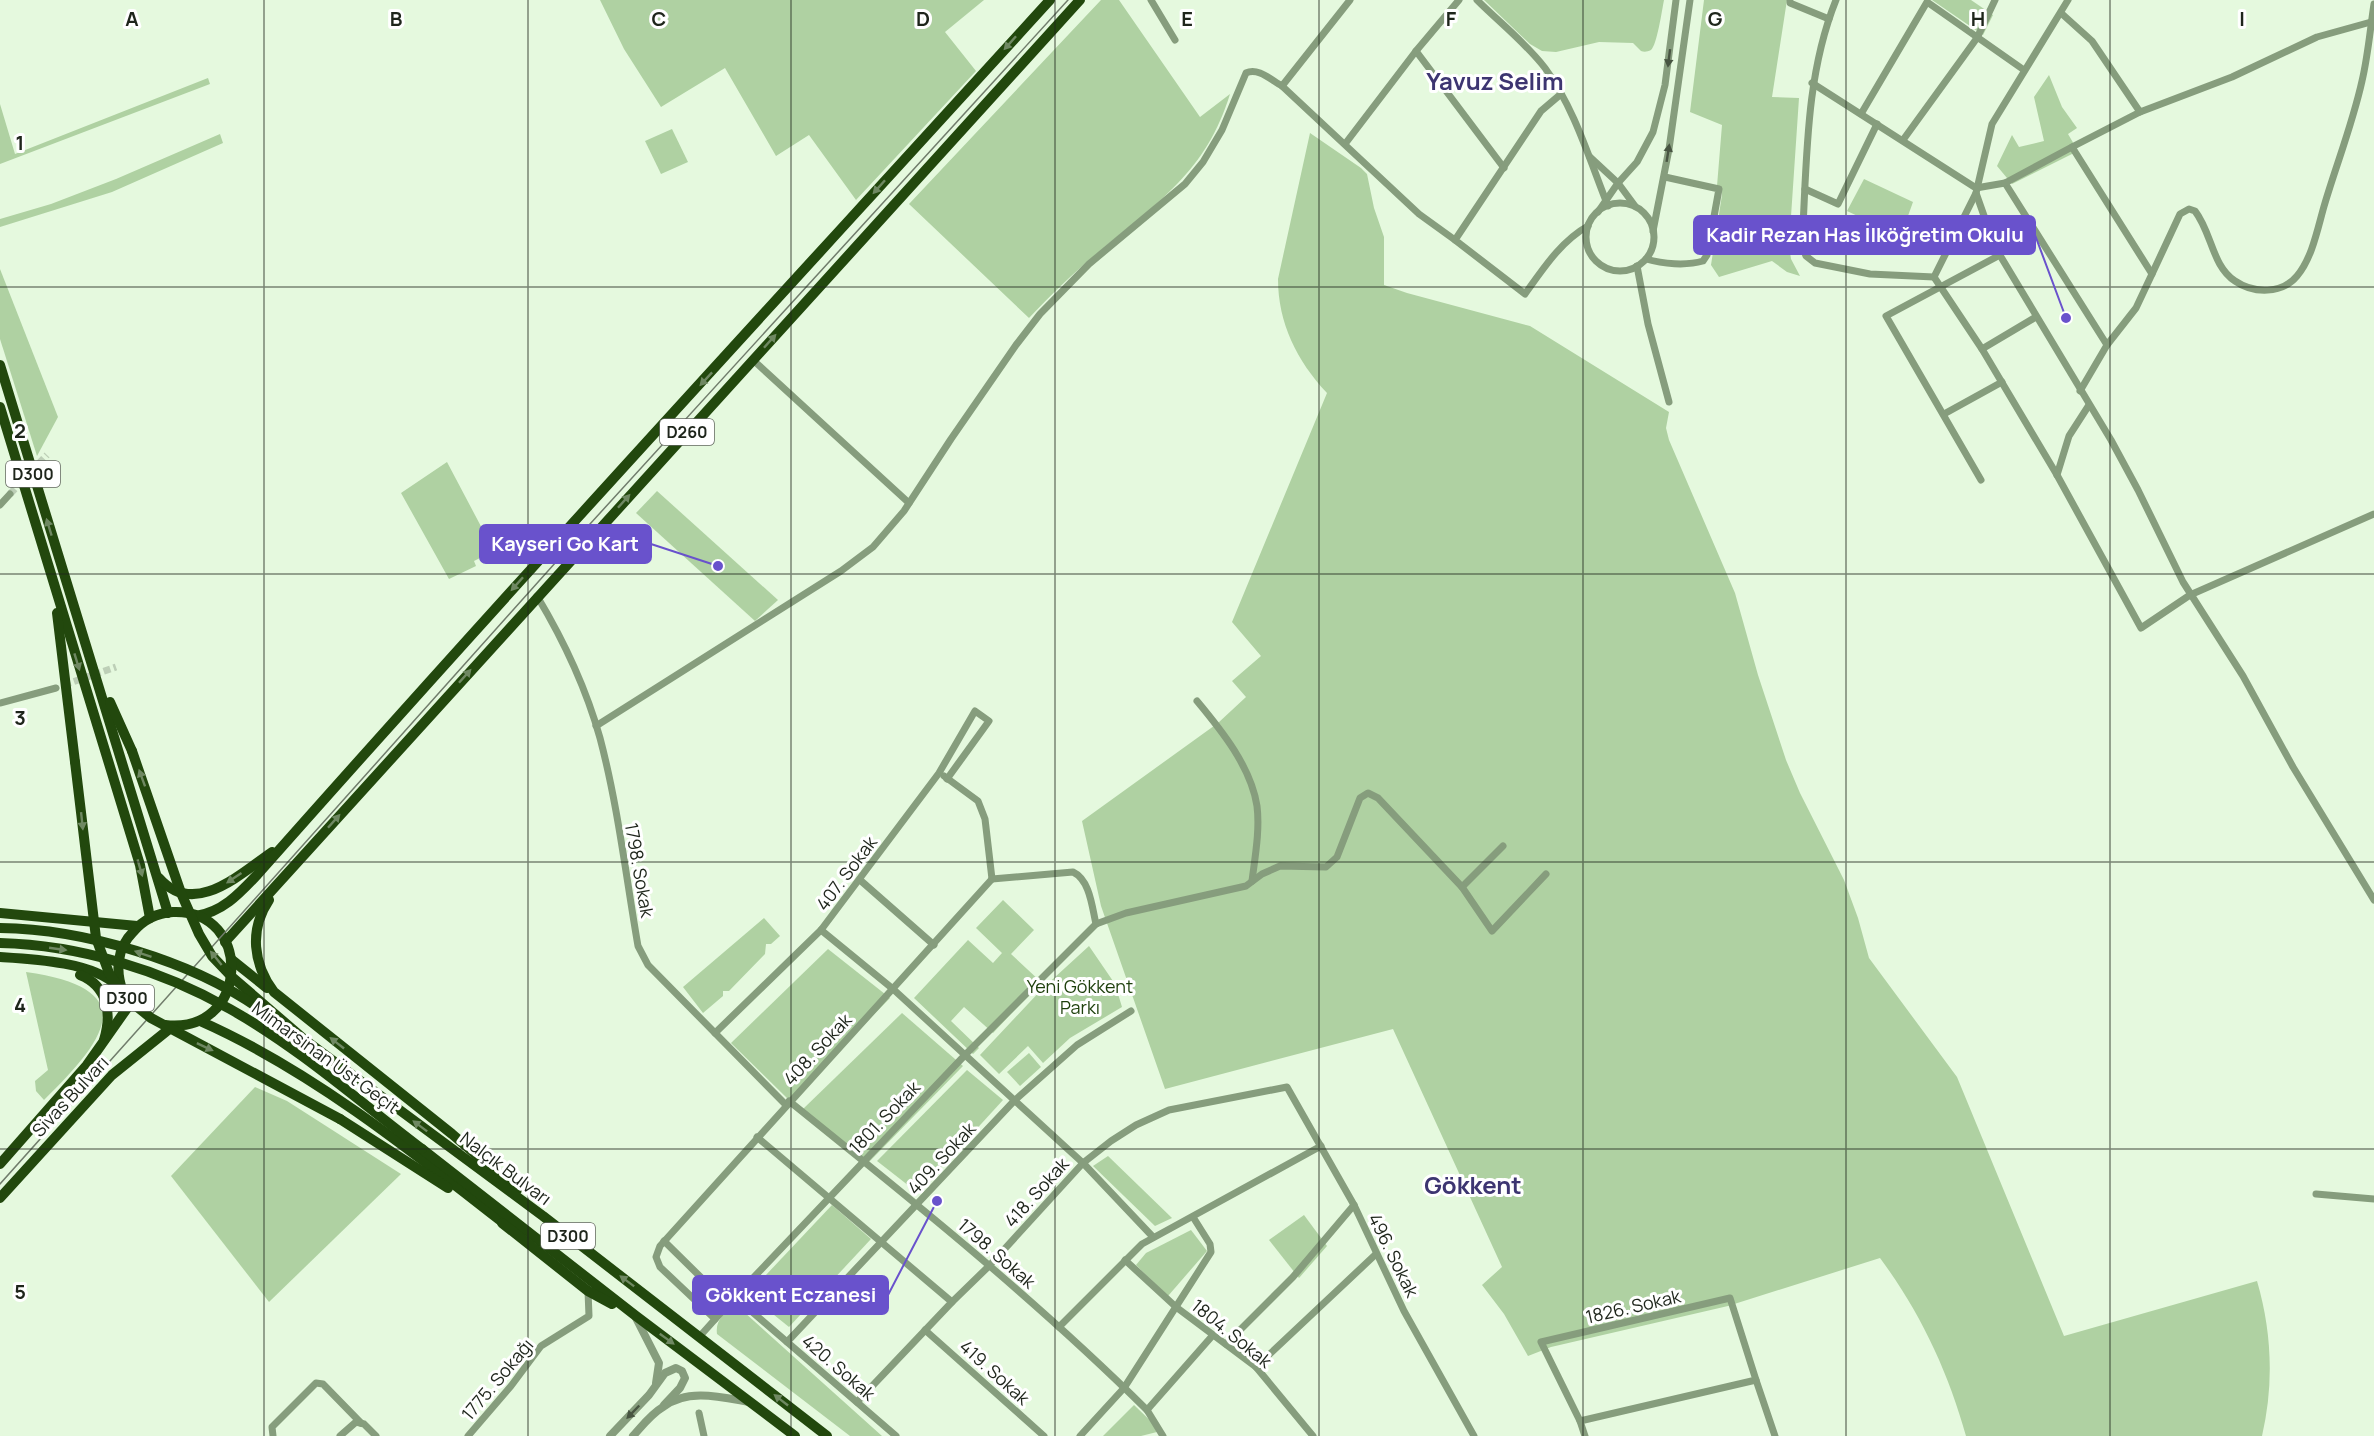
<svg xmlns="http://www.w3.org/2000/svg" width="2374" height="1436" font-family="Manrope,sans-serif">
	<rect width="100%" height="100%" fill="#e5f9de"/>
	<g fill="#afd1a2">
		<polygon points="600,0 984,0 945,32 976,71 856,200 809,135 776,156 725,68 661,107 624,49"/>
		<path d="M1101,0H1119L1200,117L1230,94C1206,172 1159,201 1100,251C1075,271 1052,294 1029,318L909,204Z"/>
		<path d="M1484,0H1664C1662,10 1657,45 1651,50C1647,52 1644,52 1641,51L1633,43L1599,42L1556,52L1542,51L1530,44Z"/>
		<polygon points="1704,0 1787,0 1772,97 1799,98 1789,246 1791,259 1800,276 1787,272 1772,261 1719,277 1711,265 1722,195 1722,188 1717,186 1722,125 1690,112"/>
		<polygon points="1932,0 1971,0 1993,15 1983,35"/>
		<polygon points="2049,75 2062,107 2077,128 2068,134 2078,151 2012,184 1997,166 2012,135 2019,147 2044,141 2034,97"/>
		<polygon points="208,78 210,84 0,164 0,104 15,154"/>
		<polygon points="672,129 688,162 661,174 645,141"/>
		<path d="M1310,133L1361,168L1367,174L1374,208L1384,237V285L1407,293L1530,326L1669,412L1666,428L1669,440L1735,593L1758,675L1786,760L1800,793L1844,880L1858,918L1869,958L1957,1077L2064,1336L2257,1281C2272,1332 2274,1384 2262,1436H1966C1948,1371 1920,1312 1880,1258L1728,1306L1551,1347L1528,1356L1504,1314L1482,1285L1502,1267L1393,1029L1165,1089L1101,906L1082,821L1218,723L1246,697L1232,681L1261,656L1232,622L1327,393C1297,361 1278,323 1278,279Z"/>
		<polygon points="220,134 223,143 112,192 0,227 0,219 51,204 116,179"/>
		<polygon points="1864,179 1913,202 1904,227 1881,227 1847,211"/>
		<polygon points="0,269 58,417 37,456 0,339"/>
		<polygon points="447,462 494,551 474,561 476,566 449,579 401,493"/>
		<polygon points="657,491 778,600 755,621 636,513"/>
		<polygon points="1003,900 1034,930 1011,954 1041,982 993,1033 964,1007 951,1021 979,1048 973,1054 914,998 968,940 993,963 1002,953 976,928"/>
		<polygon points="764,918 780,936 771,944 766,944 765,954 729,991 723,991 723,996 703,1013 683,987"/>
		<polygon points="1089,946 1115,984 1122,1007 1070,1038 1043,1063 1028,1046 999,1074 980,1055 1042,989"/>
		<polygon points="828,949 890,998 790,1101 731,1043"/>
		<path d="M26,972C145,989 105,1040 44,1100L36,1091L35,1081L48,1070Z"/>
		<polygon points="902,1013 963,1066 868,1163 803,1109"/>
		<polygon points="1029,1053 1041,1067 1020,1086 1007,1072"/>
		<polygon points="967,1070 1003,1100 918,1193 877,1161"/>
		<polygon points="255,1087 287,1101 401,1174 269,1302 171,1176"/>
		<polygon points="1108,1156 1172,1218 1155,1226 1093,1166"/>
		<polygon points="832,1205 871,1239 789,1327 748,1294"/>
		<polygon points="1304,1215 1327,1246 1299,1278 1269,1240"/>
		<polygon points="1191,1230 1207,1251 1168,1296 1136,1265 1146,1253"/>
		<path d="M734,1303L882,1436H850L717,1334C715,1320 725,1313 734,1303Z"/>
		<polygon points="1134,1405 1161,1431 1141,1436 1103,1436"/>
	</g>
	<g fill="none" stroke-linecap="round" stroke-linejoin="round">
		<g stroke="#bdcfb7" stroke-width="7" stroke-dasharray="7 3.5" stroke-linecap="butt">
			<polyline points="10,494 47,455"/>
			<polyline points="64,685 116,667"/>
		</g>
		<g stroke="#869d7d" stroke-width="7">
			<polyline points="1151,0 1175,40"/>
			<path d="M1477,0C1499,22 1526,43 1545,68C1574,107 1590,161 1608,206"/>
			<polyline points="1790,0 1790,3 1829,19"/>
			<path d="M1836,0C1805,77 1807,162 1802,245L1806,256L1815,263L1870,274L1934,277L1976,193"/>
			<polyline points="2068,0 1992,124 1976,193 1995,247 2111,440 2138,490 2183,582 2243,676 2293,767 2374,900"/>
			<polyline points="2061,13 2092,41 2140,112 2232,77 2317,37 2371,22"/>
			<polyline points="1416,51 1504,168"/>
			<polyline points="1812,83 1976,188 2005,183 2107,345 2080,391"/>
			<polyline points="1282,86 1350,0"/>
			<path d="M1561,94L1541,111L1455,240L1525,294C1543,269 1561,241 1588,226"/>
			<polyline points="1861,114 1927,2 2024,70"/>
			<polyline points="1903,140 1977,38 1995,0"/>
			<polyline points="1345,144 1416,51 1459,0"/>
			<polyline points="2072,147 2140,112"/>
			<polyline points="1590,157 1618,183 1635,206"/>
			<polyline points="2005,183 2072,147 2152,274 2136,308 2107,345"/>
			<polyline points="1805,189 1838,204 1877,124"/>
			<circle cx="1620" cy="237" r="34"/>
			<polyline points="1598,212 1618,183 1637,162 1653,132 1665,85 1676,0"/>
			<polyline points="1653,231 1669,149 1690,0"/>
			<polyline points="1995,247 2032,227"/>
			<path d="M1646,259C1663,264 1686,266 1703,261L1707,255L1719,189L1665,177"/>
			<polyline points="1637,266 1648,324 1669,402"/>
			<path d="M2152,274L2180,214L2189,209L2195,211C2212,233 2212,266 2235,281C2254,294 2282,294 2297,276C2313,257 2318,226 2325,203C2337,163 2353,122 2362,81C2368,56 2370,30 2374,4"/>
			<polyline points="1934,277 1982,349 2057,475 2141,628 2190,595 2374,514"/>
			<polyline points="1982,349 2036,317"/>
			<polyline points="753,360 909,503"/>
			<polyline points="1944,414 2002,382"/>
			<polyline points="2057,475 2069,436 2089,405"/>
			<polyline points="1981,480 1886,316 2000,255"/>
			<polyline points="0,505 10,494"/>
			<path d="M537,596C564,641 586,688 600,738C618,806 626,877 638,946L648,965L786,1105"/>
			<path d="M1197,701C1222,731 1251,767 1257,806C1260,830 1255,857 1252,881"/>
			<polyline points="0,703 56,688"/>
			<path d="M596,726L841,571L873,547L904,511L951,439L1016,345L1040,314L1089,264L1185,184L1203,162L1222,130L1246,73C1258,67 1271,80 1282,86L1419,214L1455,240"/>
			<polyline points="944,776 978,801 985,819 992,879"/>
			<path d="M992,879L1073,872C1090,880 1092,907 1096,924"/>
			<polyline points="860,880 934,945"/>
			<polyline points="1462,887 1503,846"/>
			<polyline points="821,930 893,989 1083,1163 1153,1237"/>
			<polyline points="715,1033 821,930 939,773 975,711 989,721 947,779"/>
			<path d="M789,1101C912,1200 1035,1299 1147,1410L1213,1335"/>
			<polyline points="757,1137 952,1302"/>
			<polyline points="2316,1194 2374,1199"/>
			<polyline points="664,1241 728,1304"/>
			<polyline points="1125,1260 1176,1307 1256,1367 1313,1436"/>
			<polyline points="735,1297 896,1436"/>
			<polygon points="1730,1298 1756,1380 1580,1421 1541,1342"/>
			<polyline points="715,1319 660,1267 656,1257 660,1246 992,879"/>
			<polyline points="1059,1327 1142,1244 1321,1146"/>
			<polyline points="925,1330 1044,1436"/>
			<polyline points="700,1336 735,1297 965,1055 1096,924 1126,913 1246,886 1262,874 1280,866 1326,867 1337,857 1360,798 1368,793 1378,798 1462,887 1492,931 1546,874"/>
			<polyline points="787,1342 1014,1101 1077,1045 1131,1011"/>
			<polyline points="1226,1344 1293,1277 1354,1205"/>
			<polyline points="1256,1367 1376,1254"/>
			<polyline points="1756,1380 1775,1436"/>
			<polyline points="857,1402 952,1302 989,1266 1083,1163 1111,1141 1136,1125 1169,1110 1287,1087 1354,1205 1404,1311 1474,1436"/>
			<polyline points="1147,1410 1163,1436"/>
			<polyline points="699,1413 704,1436"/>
			<polyline points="1580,1421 1585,1436"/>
			<polyline points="273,1436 272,1427 316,1383 323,1384 361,1423"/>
			<polyline points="340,1436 356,1422 364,1424 376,1436"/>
			<polyline points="468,1436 511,1386 541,1346 589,1316 588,1291"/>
			<polyline points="1080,1436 1124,1388 1211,1252 1210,1244 1193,1217"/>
		</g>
		<g stroke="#869d7d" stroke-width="8">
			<polyline points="636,1318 659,1363 656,1383"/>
			<polyline points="610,1436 649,1395 665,1373 676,1368 682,1371 685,1378 680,1388 664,1405"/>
			<path d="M633,1436C642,1426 651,1414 663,1407C688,1388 721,1397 749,1402"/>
		</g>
		<g stroke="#22480d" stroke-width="10">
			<polyline points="0,365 168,913"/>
			<polyline points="0,407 140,865 150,918"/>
			<polyline points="57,613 75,762"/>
			<polyline points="110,702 132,751"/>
			<path d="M159,878C194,918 240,874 272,852"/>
			<path d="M269,900C249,930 253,964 274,992L452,1134L517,1190"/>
			<polyline points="0,913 137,926"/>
			<path d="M196,916C223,912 240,893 257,875C518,580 785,291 1050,0"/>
			<polyline points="225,942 1080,0"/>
			<path d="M0,957C32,959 94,962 117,986"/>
			<polyline points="232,960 267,988"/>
			<path d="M80,975C108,986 112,1014 104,1040"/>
			<path d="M123,992C115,971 117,948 133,932C143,920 157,913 173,912C254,909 250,1035 165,1025"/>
			<path d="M200,1021C309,1069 412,1151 506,1225"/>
			<polyline points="305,1040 543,1216 827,1436"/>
			<polyline points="340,1119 448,1188"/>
			<polyline points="422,1149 636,1316 795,1436"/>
			<polyline points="0,1164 87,1065 130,1004"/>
			<polyline points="0,1198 112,1075 173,1026"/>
			<polyline points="502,1223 588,1291 612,1304"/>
		</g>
		<polyline stroke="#717d6c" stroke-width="1.5" points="0,1184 590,524 1068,0"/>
		<g stroke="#22480d" stroke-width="10">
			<polyline points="132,751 181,893 199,934 212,956 232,977 305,1040"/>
			<polyline points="75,762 96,938 109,973 125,997 151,1018 340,1119"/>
			<path d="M0,928C84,929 192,961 260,1009"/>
			<path d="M0,943C80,945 161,970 230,1009C298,1047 360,1102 422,1149"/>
		</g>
	</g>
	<defs><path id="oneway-solid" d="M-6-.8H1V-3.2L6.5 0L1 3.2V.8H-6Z" transform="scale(1.5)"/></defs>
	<g fill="#6f8862">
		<use href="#oneway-solid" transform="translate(1010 43) rotate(132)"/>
		<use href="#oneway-solid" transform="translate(879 187) rotate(132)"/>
		<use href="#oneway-solid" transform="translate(770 341) rotate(-48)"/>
		<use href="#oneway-solid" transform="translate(706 379) rotate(133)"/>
		<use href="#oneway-solid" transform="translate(624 501) rotate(-48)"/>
		<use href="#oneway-solid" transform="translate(49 527) rotate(-107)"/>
		<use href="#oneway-solid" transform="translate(517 584) rotate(132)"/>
		<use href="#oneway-solid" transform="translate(77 662) rotate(73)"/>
		<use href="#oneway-solid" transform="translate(465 676) rotate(-48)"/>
		<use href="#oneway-solid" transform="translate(142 778) rotate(-110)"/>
		<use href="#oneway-solid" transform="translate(82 821) rotate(84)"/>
		<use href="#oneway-solid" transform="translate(334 821) rotate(-48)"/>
		<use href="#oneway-solid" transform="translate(140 868) rotate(74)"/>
		<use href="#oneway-solid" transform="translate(234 878) rotate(146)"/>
		<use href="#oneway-solid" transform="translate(58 949) rotate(8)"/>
		<use href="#oneway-solid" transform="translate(143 954) rotate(-161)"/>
		<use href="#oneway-solid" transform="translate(216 958) rotate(-129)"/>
		<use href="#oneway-solid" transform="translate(337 1043) rotate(-142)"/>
		<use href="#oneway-solid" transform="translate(205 1047) rotate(25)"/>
		<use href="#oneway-solid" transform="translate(420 1126) rotate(-143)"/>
		<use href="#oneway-solid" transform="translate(627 1281) rotate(-143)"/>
		<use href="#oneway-solid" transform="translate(667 1339) rotate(36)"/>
		<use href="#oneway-solid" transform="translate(781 1400) rotate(-142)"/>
	</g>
	<g fill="#485542">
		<use href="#oneway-solid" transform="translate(1669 58) rotate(97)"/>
		<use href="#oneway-solid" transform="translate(1668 153) rotate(-81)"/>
		<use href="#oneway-solid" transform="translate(633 1412) rotate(134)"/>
	</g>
	<path fill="none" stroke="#1e251b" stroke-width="1.5" stroke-opacity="0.55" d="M264,0V1436M528,0V1436M791,0V1436M1055,0V1436M1319,0V1436M1583,0V1436M1846,0V1436M2110,0V1436M0,287H2374M0,574H2374M0,862H2374M0,1149H2374"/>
	<g text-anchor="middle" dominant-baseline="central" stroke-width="6" stroke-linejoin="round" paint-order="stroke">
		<g fill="#fff" stroke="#62665f" stroke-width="1.5">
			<rect x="660" y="419" width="54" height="26" rx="4.5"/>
			<rect x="6" y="461" width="54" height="26" rx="4.5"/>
			<rect x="100" y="985" width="54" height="26" rx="4.5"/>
			<rect x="541" y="1223" width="54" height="26" rx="4.5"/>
		</g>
		<g font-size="16" font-weight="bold" fill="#1e251b">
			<text x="687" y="432">D260</text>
			<text x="33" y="474">D300</text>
			<text x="127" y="998">D300</text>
			<text x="568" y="1236">D300</text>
		</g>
		<g font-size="18" fill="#1e251b" stroke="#fff">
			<text transform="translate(640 870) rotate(80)">1798. Sokak</text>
			<text transform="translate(846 873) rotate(-53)">407. Sokak</text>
			<text transform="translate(817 1049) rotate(-47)">408. Sokak</text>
			<text transform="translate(326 1057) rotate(36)">Mimarsinan Üst Geçit</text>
			<text transform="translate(70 1096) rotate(-47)">Sivas Bulvarı</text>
			<text transform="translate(884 1117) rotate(-46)">1801. Sokak</text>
			<text transform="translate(941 1158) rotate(-47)">409. Sokak</text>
			<text transform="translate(506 1168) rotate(37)">Nalçık Bulvarı</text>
			<text transform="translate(1036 1192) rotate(-48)">418. Sokak</text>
			<text transform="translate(997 1253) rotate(41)">1798. Sokak</text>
			<text transform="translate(1394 1255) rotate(64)">496. Sokak</text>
			<text transform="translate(1633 1306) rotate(-13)">1826. Sokak</text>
			<text transform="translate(1232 1333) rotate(39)">1804. Sokak</text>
			<text transform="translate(839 1367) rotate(41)">420. Sokak</text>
			<text transform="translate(995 1372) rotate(42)">419. Sokak</text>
			<text transform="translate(497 1379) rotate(-50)">1775. Sokağı</text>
		</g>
		<g font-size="18" fill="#1d3f0b" stroke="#fff">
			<text x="1080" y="986">Yeni Gökkent<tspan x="1080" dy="21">Parkı</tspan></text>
		</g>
		<g font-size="24" font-weight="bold" fill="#3d3571" stroke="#fff">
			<text x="1495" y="80">Yavuz Selim</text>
			<text x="1473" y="1184">Gökkent</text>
		</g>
	</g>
	<g font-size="20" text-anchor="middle" font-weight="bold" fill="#1e251b" stroke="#fff" stroke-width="6" stroke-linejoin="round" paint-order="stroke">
		<text x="132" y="26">A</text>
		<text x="396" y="26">B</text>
		<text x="659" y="26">C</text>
		<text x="923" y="26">D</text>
		<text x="1187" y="26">E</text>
		<text x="1451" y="26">F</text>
		<text x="1715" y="26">G</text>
		<text x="1978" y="26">H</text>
		<text x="2242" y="26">I</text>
		<text x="20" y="150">1</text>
		<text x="20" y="438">2</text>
		<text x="20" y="725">3</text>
		<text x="20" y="1012">4</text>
		<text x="20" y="1299">5</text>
	</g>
	<path fill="none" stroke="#6952cc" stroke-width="2" d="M2066 318L2035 235M718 566L651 544M937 1201L888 1295"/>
	<g fill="#6952cc" stroke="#fff" stroke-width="2">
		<circle cx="2066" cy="318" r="6"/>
		<circle cx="718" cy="566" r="6"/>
		<circle cx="937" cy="1201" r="6"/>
	</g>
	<g fill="#6952cc" stroke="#6952cc" stroke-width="2">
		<rect x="1694" y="216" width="341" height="38" rx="6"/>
		<rect x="480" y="525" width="171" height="38" rx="6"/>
		<rect x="693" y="1276" width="195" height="38" rx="6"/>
	</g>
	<g font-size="20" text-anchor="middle" font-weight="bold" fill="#fff">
		<text x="1865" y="242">Kadir Rezan Has İlköğretim Okulu</text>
		<text x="565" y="551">Kayseri Go Kart</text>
		<text x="791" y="1302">Gökkent Eczanesi</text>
	</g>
</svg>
